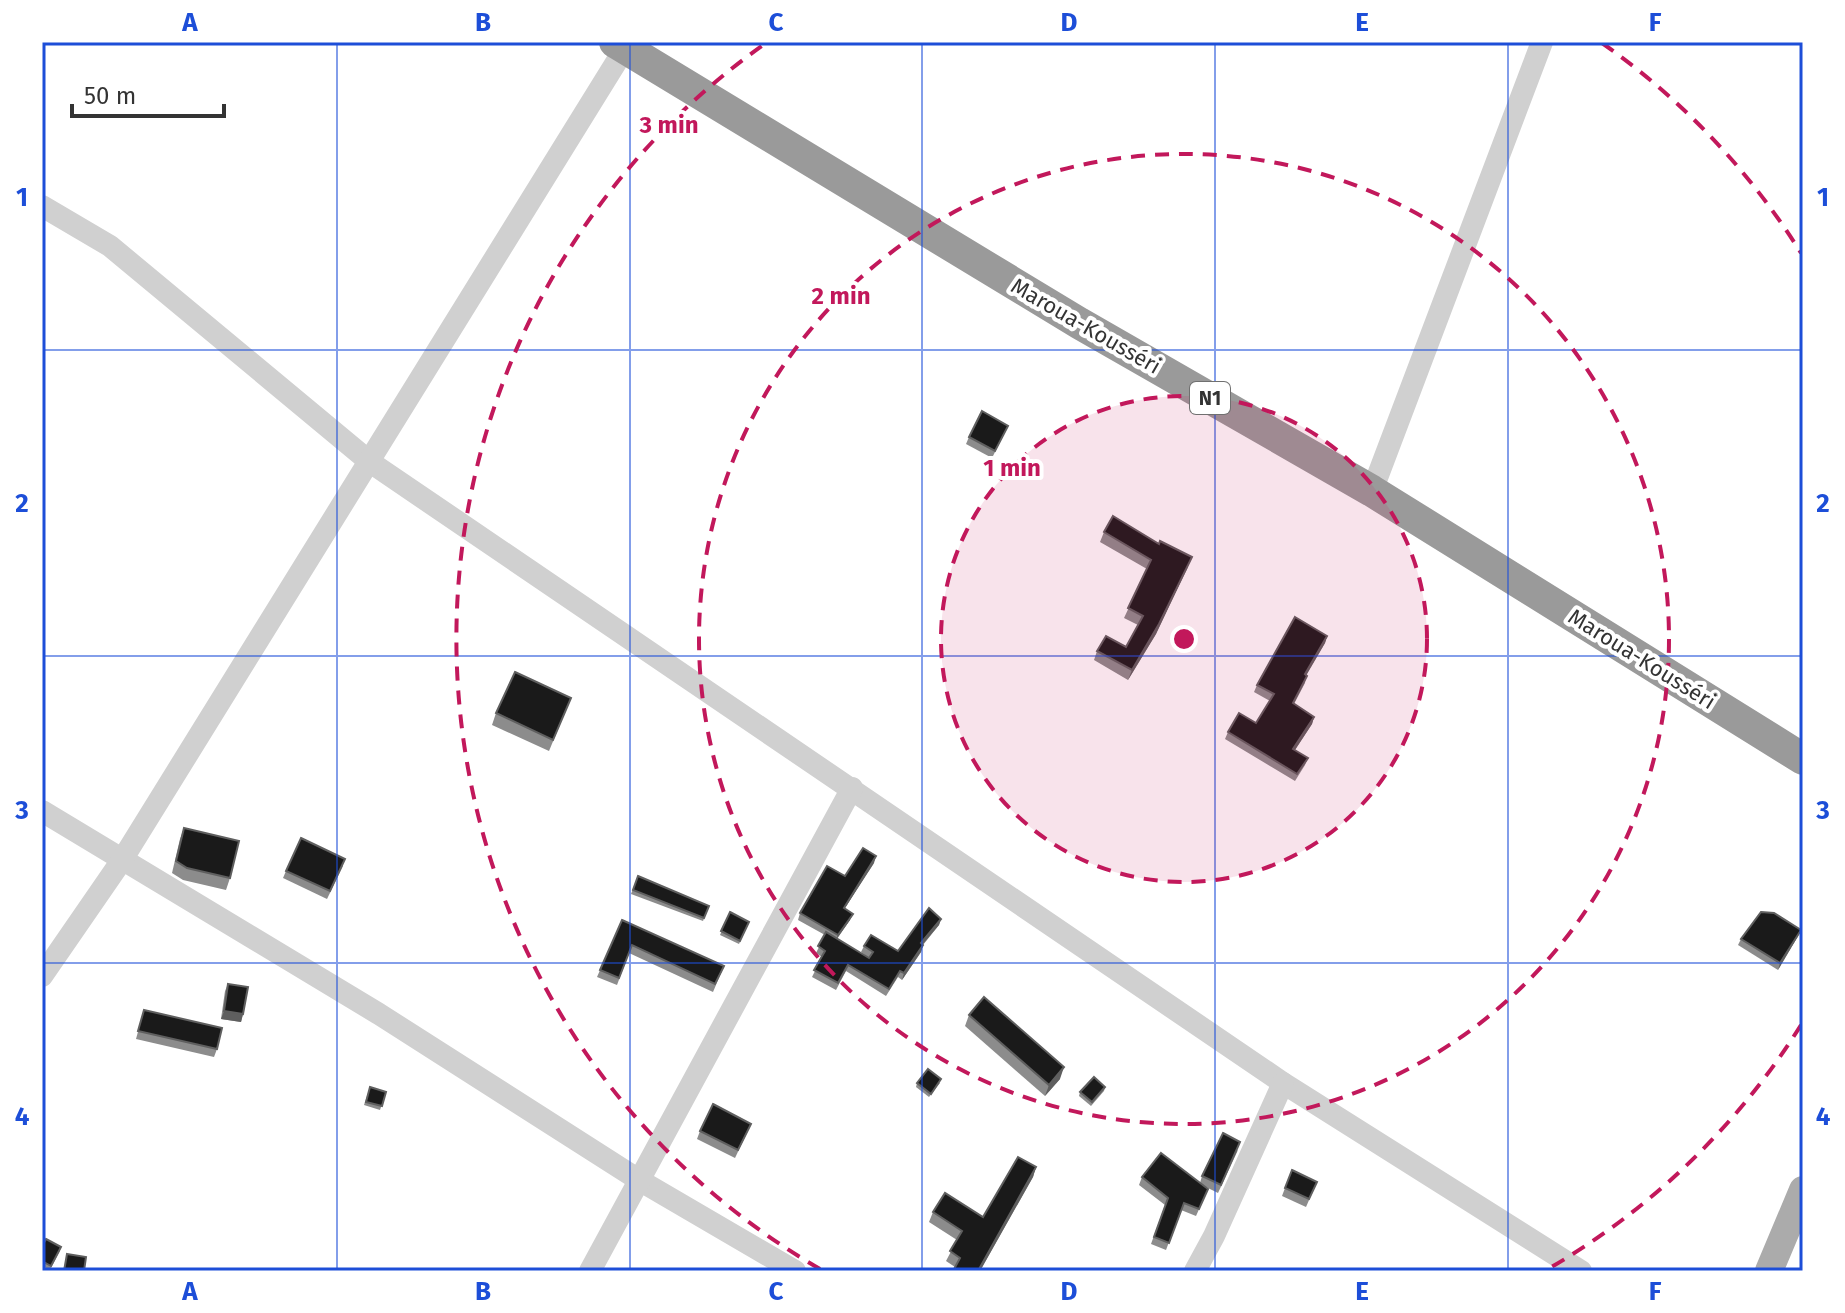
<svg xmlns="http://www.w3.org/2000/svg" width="1845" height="1313" font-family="'Fira Sans',sans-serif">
	<rect width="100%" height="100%" fill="#fff"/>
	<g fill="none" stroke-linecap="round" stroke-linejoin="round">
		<g stroke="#d0d0d0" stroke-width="22">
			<polyline points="42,206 110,246 370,462 1283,1083 1581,1271"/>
			<polyline points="1372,491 1542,42"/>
			<polyline points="42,811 379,1014 639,1180 795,1271"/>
			<polyline points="42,976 122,860 625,48"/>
			<polyline points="590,1271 852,788"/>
			<polyline points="1195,1271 1214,1236 1283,1083"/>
		</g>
		<polyline stroke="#ababab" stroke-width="28" points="1769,1271 1803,1190"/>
		<polyline stroke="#9a9a9a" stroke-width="32" points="615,42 1079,323 1372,491 1803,759"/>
	</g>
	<g fill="#8c8c8c">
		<polygon points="1008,426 992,458 966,444 969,437"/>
		<polygon points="1104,532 1188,567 1156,634 1128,680 1094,660 1097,651 1126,647 1138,625 1124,618 1147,569 1100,542"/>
		<polygon points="1327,636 1325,643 1306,675 1305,683 1294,704 1314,717 1312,724 1295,750 1308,758 1305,765 1295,781 1225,739 1228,732 1256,723 1270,701 1254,692 1257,685"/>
		<polygon points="571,698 549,751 492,725 496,713"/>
		<polygon points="184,828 230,878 226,890 183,880 172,873 180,839"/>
		<polygon points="874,863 845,908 850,920 837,939 869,958 861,952 864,946 898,951 941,919 939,925 923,945 921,952 902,980 898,977 886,996 846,971 836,990 812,977 822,957 816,953 825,935 798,920 800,913 845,876"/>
		<polygon points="343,866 327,899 283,878 286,871"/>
		<polygon points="638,876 709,906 703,921 631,894"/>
		<polygon points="730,912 749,922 739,944 720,935"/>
		<polygon points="622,920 724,966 713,992 629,953 617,985 597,977"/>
		<polygon points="1798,936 1778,970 1738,945 1741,939"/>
		<polygon points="228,984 243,1014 241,1022 221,1019 225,991"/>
		<polygon points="144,1010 217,1049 214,1057 136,1039"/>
		<polygon points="969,1015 1060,1079 1045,1096 965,1026"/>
		<polygon points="917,1083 940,1083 929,1097 916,1087"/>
		<polygon points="370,1087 386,1092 380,1110 364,1105"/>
		<polygon points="1105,1087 1104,1091 1091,1106 1079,1096 1080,1092"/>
		<polygon points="751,1124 735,1158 697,1139 700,1131"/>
		<polygon points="1238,1150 1218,1193 1204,1186 1205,1196 1196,1216 1181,1210 1166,1250 1151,1244 1165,1205 1139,1185 1142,1177 1200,1183 1202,1176"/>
		<polygon points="1036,1167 1033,1177 980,1271 953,1271 955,1267 946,1261 957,1240 929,1222 933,1212 983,1217"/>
		<polygon points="1317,1182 1306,1207 1282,1196 1285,1188"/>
		<polygon points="42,1246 60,1251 50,1270 42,1266"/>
	</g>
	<g fill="#5f5f5f">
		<polygon points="1192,557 1156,634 1128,680 1132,670"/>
		<polygon points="1327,636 1325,643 1303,681 1305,674"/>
		<polygon points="1314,717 1312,724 1291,756 1293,749"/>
		<polygon points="876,856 874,863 841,914 844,908"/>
		<polygon points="853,914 850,920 835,941 838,935"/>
		<polygon points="941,919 939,925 918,950 921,943"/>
		<polygon points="1801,930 1798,936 1778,970 1780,963"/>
		<polygon points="923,945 921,952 902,980 904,973"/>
		<polygon points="224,1011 243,1014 241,1022 221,1019"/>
		<polygon points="1064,1067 1060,1079 1045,1096 1049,1085"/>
		<polygon points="1036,1167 1033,1177 980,1271 978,1271"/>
	</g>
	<g fill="#1a1a1a" stroke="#5f5f5f" stroke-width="2">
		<polygon points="982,411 1008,426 995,451 969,437"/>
		<polygon points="1113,516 1159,544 1160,541 1192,557 1159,624 1132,670 1097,651 1106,636 1126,647 1143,616 1128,608 1151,560 1104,532"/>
		<polygon points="1295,617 1327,636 1305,674 1307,676 1293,703 1314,717 1293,749 1308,758 1297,774 1228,732 1239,713 1256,723 1274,694 1257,685"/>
		<polygon points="515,672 571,698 553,740 496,713"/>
		<polygon points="184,828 239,841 230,878 187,868 176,861"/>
		<polygon points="301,838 345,859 330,891 286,871"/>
		<polygon points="863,848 876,856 844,908 853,914 838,935 800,913 827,866 845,876"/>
		<polygon points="638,876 709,906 704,918 633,890"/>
		<polygon points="929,908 941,919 921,943 923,945 904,973 900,971 889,989 848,965 838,983 814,970 825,951 818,946 826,932 869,958 873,952 864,946 871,935 898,951"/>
		<polygon points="730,912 749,922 740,941 721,931"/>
		<polygon points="1761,912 1774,913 1801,930 1780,963 1741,939"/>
		<polygon points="622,920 724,966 715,984 632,945 619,978 600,970"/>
		<polygon points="228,984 248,987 243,1014 224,1011"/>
		<polygon points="984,997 1064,1067 1049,1085 969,1015"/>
		<polygon points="144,1010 222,1028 217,1049 138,1031"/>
		<polygon points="928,1069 941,1079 931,1094 917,1083"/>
		<polygon points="1094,1077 1105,1087 1092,1102 1080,1092"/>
		<polygon points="370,1087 386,1092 382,1106 366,1102"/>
		<polygon points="713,1104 751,1124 738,1150 700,1131"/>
		<polygon points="1223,1133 1240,1142 1221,1185 1202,1176"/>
		<polygon points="1161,1153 1208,1189 1199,1209 1184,1203 1169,1243 1154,1237 1168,1198 1142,1177"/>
		<polygon points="1018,1157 1036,1167 978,1271 953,1271 960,1258 950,1251 962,1231 933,1212 945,1193 983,1217"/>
		<polygon points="1292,1170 1317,1182 1309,1199 1285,1188"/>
		<polygon points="46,1239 61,1247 51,1266 42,1261 42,1246"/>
		<polygon points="67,1254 86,1257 84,1271 64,1271"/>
	</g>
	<path fill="none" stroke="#1d4ed8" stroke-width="2" stroke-opacity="0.55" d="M337,42V1271M630,42V1271M922,42V1271M1215,42V1271M1508,42V1271M42,350H1803M42,656H1803M42,963H1803"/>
	<circle cx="1184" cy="639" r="243" fill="#c2185b" fill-opacity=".12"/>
	<g fill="none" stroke="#c2185b" stroke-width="4" stroke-dasharray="14 10">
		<circle cx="1184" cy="639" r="243"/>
		<circle cx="1184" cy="639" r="485"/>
		<path d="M1801 1025A728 728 0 0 1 1548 1269M820 1269A728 728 0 0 1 766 43M1602 43A728 728 0 0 1 1801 253"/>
	</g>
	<g text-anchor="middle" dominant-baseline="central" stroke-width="8" stroke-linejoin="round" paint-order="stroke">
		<rect fill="#fff" stroke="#707070" stroke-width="2" x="1190" y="382" width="40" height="32" rx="6"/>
		<g font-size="20" font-weight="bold" fill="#333">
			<text x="1210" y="398">N1</text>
		</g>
		<g font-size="22" fill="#333" stroke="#fff">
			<text transform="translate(1086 326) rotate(30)">Maroua-Kousséri</text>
			<text transform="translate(1642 659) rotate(32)">Maroua-Kousséri</text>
		</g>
	</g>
	<circle cx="1184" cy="639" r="12" fill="#c2185b" stroke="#fff" stroke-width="4"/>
	<g font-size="24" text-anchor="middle" font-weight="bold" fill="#c2185b" stroke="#fff" stroke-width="8" stroke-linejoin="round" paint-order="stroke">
		<text x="669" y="133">3 min</text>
		<text x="841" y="304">2 min</text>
		<text x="1012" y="476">1 min</text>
	</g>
	<rect width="1845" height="1313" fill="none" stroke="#ffffff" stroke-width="88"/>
	<path d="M72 104v12h152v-12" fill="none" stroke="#333333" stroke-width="4"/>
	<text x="84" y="104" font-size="24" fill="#333333" stroke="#ffffff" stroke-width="6" paint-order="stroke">50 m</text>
	<rect x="44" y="44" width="1757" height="1225" fill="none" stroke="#1d4ed8" stroke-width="3"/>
	<g font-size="26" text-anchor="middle" font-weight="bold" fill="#1d4ed8">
		<text x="190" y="31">A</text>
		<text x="483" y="31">B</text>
		<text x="776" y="31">C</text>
		<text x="1069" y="31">D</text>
		<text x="1362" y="31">E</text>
		<text x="1655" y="31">F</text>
		<text x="22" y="206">1</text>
		<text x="1823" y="206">1</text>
		<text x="22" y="512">2</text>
		<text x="1823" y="512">2</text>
		<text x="22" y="819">3</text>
		<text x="1823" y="819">3</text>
		<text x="22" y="1125">4</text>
		<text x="1823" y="1125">4</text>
		<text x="190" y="1300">A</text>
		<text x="483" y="1300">B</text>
		<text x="776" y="1300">C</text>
		<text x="1069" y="1300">D</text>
		<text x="1362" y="1300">E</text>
		<text x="1655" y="1300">F</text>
	</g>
</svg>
